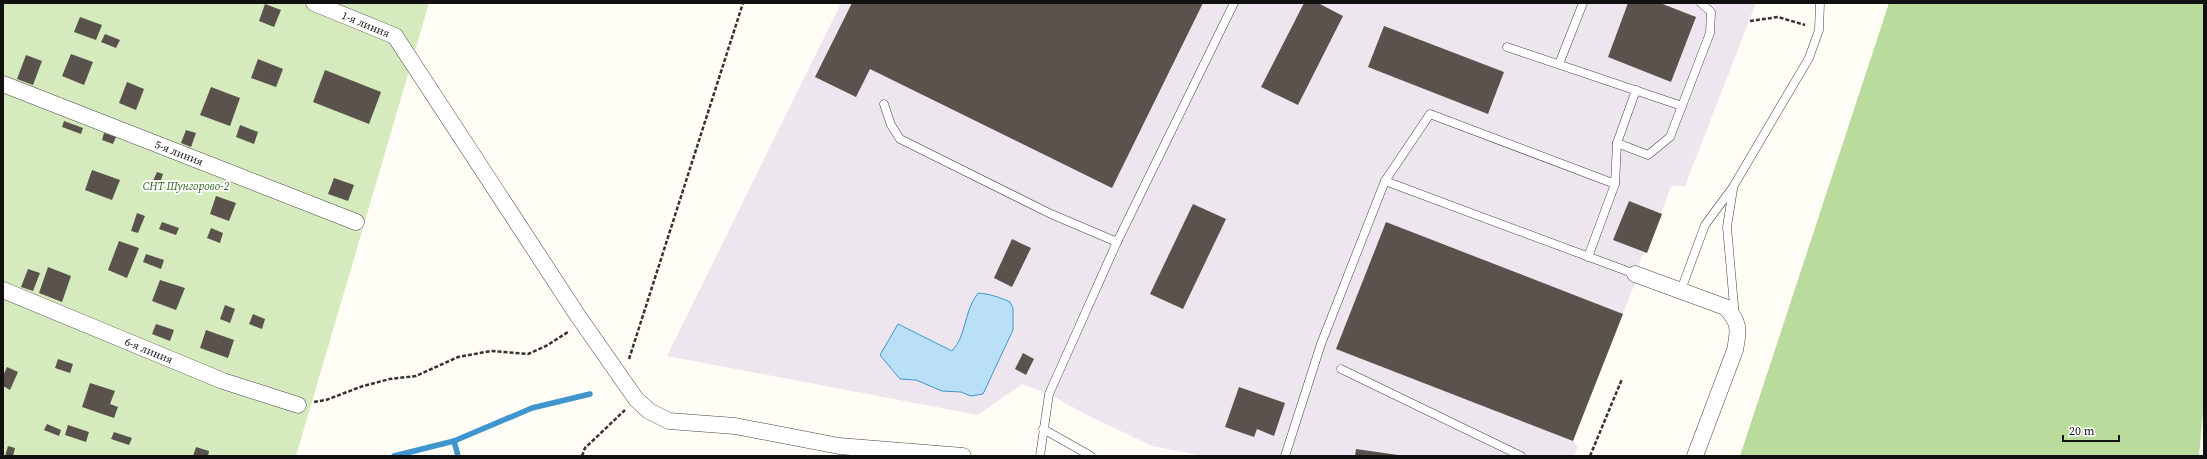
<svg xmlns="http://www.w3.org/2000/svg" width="2207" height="459" font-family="'Source Serif 4',serif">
	<rect width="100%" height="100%" fill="#fffdf5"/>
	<polygon fill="#eee6ef" points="841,3 1756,3 1685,186 1671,186 1647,253 1642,256 1635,274 1635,283 1573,441 1578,447 1574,456 1203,456 1152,446 1085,414 1049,394 1022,384 978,415 667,356"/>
	<polygon fill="#d5ebbd" points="3,3 429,3 296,456 3,456"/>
	<polygon fill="#b9dc9c" points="1889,3 2204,3 2204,401 2199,456 1740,456"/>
	<path fill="#b9e0f7" stroke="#3f96cf" d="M978,293C990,294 999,297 1010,302L1013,308V330L983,394L971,396L961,392L942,391L916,380L900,379L880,355L898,324L952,351C967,335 963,313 978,293Z"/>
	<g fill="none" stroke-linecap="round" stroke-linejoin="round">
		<g stroke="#3f96cf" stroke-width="5.5">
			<polyline points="454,441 458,456"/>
			<polyline points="394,456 454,441 532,408 590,394"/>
		</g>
	</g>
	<g fill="#5a524d">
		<polygon points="852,3 1203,3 1112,188 870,69 856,97 815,77"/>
		<polygon points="1304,3 1318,3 1343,16 1298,105 1261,87"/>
		<polygon points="1628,3 1660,3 1696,17 1671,82 1608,57"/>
		<polygon points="265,4 281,10 274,27 259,21"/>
		<polygon points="80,17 102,25 96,40 74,32"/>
		<polygon points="1384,26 1504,72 1488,114 1368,67"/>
		<polygon points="105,34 120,40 116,48 101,42"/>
		<polygon points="71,54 93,62 84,85 62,76"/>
		<polygon points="26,55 42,61 33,85 17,79"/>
		<polygon points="258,59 283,69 276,87 251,78"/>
		<polygon points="325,70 381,92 369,124 313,102"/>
		<polygon points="127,82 144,89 136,110 119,103"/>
		<polygon points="211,87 240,98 230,126 200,115"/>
		<polygon points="64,121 83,128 81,134 62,127"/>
		<polygon points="240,125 258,132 254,144 236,137"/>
		<polygon points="186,130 196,133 191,147 181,143"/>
		<polygon points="104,133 116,137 113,144 102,140"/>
		<polygon points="92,170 120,180 112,200 85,190"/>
		<polygon points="157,172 163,174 159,186 152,183"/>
		<polygon points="334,178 354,185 348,201 328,194"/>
		<polygon points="216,196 236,203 229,221 210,214"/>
		<polygon points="1629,201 1662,214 1647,253 1613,240"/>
		<polygon points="1193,204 1226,219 1183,309 1150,294"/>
		<polygon points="137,213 145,216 138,233 131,231"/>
		<polygon points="162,222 179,228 176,235 159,229"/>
		<polygon points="1386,222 1623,314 1573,441 1336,349"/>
		<polygon points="211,228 223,233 220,243 207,238"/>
		<polygon points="1012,239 1031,248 1012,287 994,278"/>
		<polygon points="119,241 139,248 127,278 108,270"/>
		<polygon points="146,254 164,260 161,269 143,262"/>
		<polygon points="48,267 71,276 62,302 39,293"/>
		<polygon points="28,269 40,273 33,291 21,287"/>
		<polygon points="160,280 185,288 176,310 152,301"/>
		<polygon points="225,305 235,309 230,323 220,319"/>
		<polygon points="253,314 265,319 262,329 249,324"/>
		<polygon points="156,324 174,330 170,341 152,334"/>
		<polygon points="206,330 234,340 228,358 200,348"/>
		<polygon points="1023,353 1034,359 1026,375 1015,369"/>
		<polygon points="58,359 73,364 70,373 55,368"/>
		<polygon points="7,367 18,372 10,390 3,386 3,376"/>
		<polygon points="90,383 115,391 110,404 118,407 114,418 82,407"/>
		<polygon points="1239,387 1285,403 1274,436 1257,429 1254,437 1225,427"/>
		<polygon points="47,424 61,430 59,436 44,430"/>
		<polygon points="68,425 89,432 86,442 65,435"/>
		<polygon points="114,432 132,438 129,445 111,439"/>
		<polygon points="8,446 15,448 13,456 5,456"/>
		<polygon points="196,447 209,451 208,456 193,456"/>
		<polygon points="1356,449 1398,455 1398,456 1355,456"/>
	</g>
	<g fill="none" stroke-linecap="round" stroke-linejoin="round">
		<g stroke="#444" stroke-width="9">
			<g id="lane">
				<polyline points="1507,47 1682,106"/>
				<polyline points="1559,64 1583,3"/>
				<polyline points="884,104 891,125 900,139 1051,214 1117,242"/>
				<polyline points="1617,143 1648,155 1670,137 1710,33 1711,12 1701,3"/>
				<polyline points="1385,181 1635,274"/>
				<polyline points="1733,189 1727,227 1735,317"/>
				<polyline points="1588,257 1615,184 1617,143 1636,90"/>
				<polyline points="1681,290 1705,225 1733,187 1809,58 1819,30 1820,3"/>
				<polyline points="1341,369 1521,456"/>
				<polyline points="1043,429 1091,456"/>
				<polyline points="1040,456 1049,394 1117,242 1234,3"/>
				<polyline points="1285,456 1321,344 1385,181 1430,114 1615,184"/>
			</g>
		</g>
		<g stroke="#444" stroke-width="17">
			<g id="street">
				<path id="s1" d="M314,3L395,36L578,316L636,399L649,411L669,421L735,426L839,446L963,456"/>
				<path id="s2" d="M3,84L356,222"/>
				<path d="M1635,274L1725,307C1740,322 1739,330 1735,350L1695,456"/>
				<path id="s3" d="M3,290L223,381L298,405"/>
			</g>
		</g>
		<g stroke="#333" stroke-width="2.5" stroke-dasharray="4 2" stroke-linecap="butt">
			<polyline points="1750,21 1778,17 1805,25"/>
			<polyline points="629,359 743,3"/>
			<polyline points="314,402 326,400 363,386 390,379 416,376 458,357 491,351 528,354 546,346 568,332"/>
			<polyline points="582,456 585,448 625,410"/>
			<polyline points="1590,456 1622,379"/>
		</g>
		<use href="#lane" stroke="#fff" stroke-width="8"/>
		<use href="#street" stroke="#fff" stroke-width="16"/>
	</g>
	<g text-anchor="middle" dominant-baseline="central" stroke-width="4" stroke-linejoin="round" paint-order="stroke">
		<g font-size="11" fill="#111" stroke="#fff">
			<text stroke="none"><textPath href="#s1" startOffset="56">1-я линия</textPath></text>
			<text stroke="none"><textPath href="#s2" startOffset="189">5-я линия</textPath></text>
			<text stroke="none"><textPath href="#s3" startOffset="158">6-я линия</textPath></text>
		</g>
		<g font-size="11" font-style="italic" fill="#2f6b1f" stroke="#fff">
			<text x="186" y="186">СНТ Шунгорово-2</text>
		</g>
	</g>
	<rect width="2207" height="459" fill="none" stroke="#111111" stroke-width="8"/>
	<path d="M2063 435v6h56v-6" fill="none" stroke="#111111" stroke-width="2"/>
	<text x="2069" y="435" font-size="12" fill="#111111" stroke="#ffffff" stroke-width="3" paint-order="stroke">20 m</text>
</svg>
